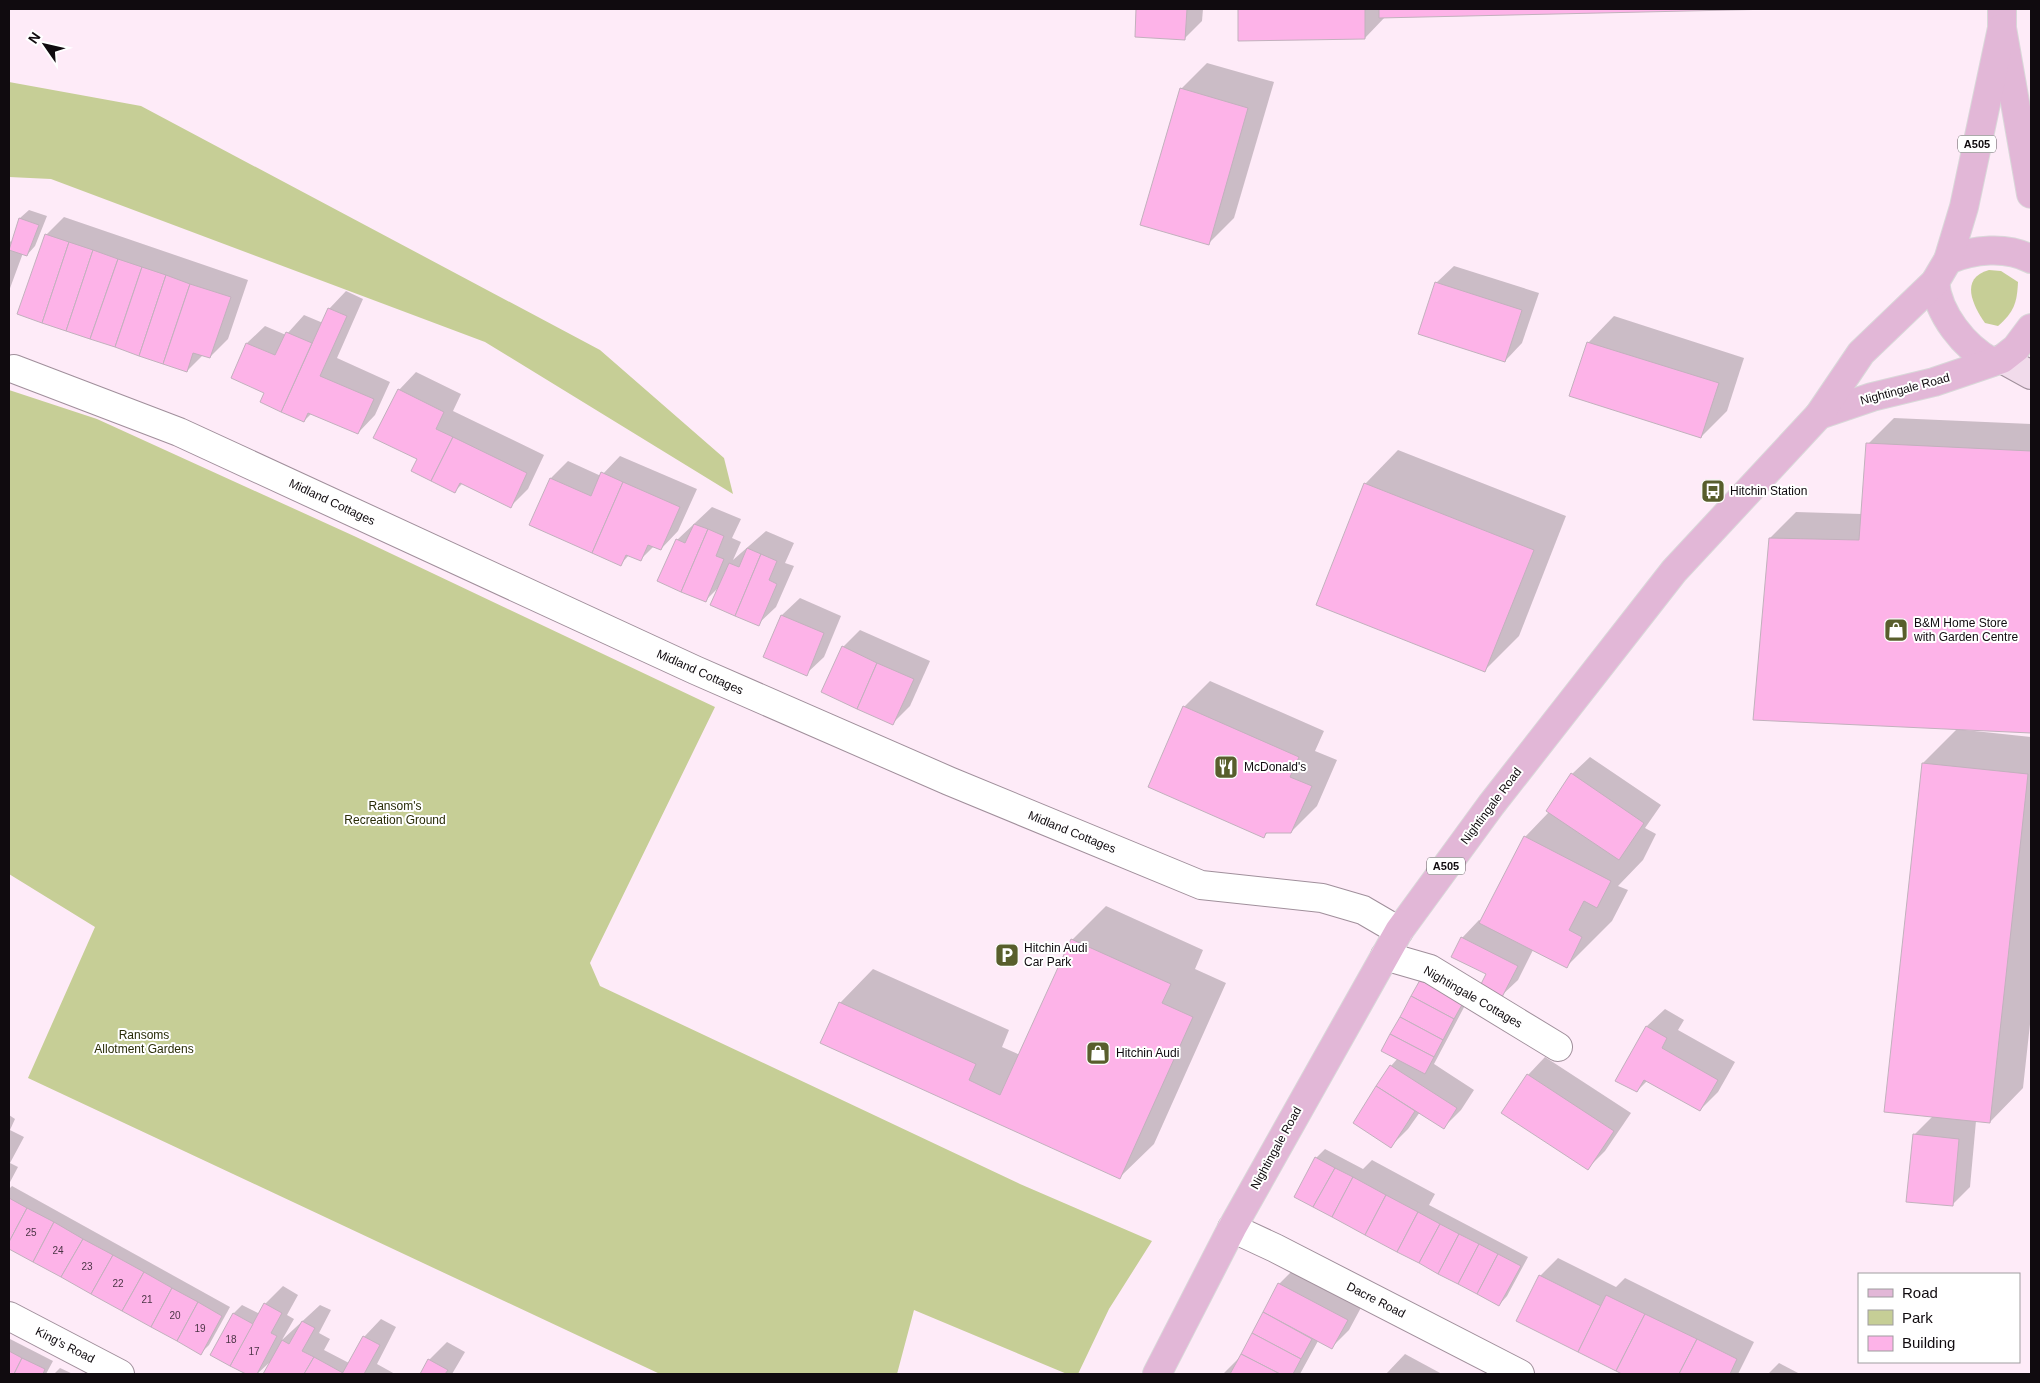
<svg xmlns="http://www.w3.org/2000/svg" width="2040" height="1383" font-family="Arial,sans-serif">
	<rect width="100%" height="100%" fill="#feebf8"/>
	<g fill="#c6ce96">
		<polygon points="9,82 141,106 600,350 724,458 733,494 485,342 51,179 9,177"/>
		<path d="M1989,270L2001,271L2018,282C2017,303 2014,312 1998,326L1985,323C1973,306 1959,278 1989,270Z"/>
		<polygon points="9,390 97,419 354,536 715,707 590,963 600,986 1020,1184 1152,1241 1109,1309 1078,1374 1067,1374 914,1310 897,1374 660,1374 28,1078 95,927 9,874"/>
	</g>
	<g fill="#0003">
		<polygon points="1137,9 1203,9 1202,21 1185,38 1136,36"/>
		<polygon points="1239,9 1741,9 1386,16 1365,38 1239,39"/>
		<polygon points="1207,63 1274,82 1234,218 1208,244 1181,89"/>
		<polygon points="29,210 47,216 35,246 27,255 23,253 9,291 9,241 12,242 20,218"/>
		<polygon points="64,217 248,280 228,339 210,357 203,355 187,371 46,235"/>
		<polygon points="1454,266 1539,293 1522,343 1505,361 1436,283"/>
		<polygon points="346,291 363,299 337,358 390,382 375,415 358,433 312,413 304,421 262,402 266,392 232,377 247,343 265,326 286,335 304,315 323,323 329,309"/>
		<polygon points="1614,316 1744,358 1727,411 1701,437 1588,343"/>
		<polygon points="416,372 461,394 453,411 544,455 528,489 511,506 463,483 455,491 418,459 399,390"/>
		<polygon points="1894,418 2031,424 2031,731 1965,728 1965,730 2031,737 2031,1015 2023,1088 1990,1122 1976,1121 1970,1187 1952,1205 1914,1135 1933,1116 1923,763 1958,728 1770,538 1796,512 1862,514 1868,444"/>
		<polygon points="1398,450 1566,516 1519,636 1485,670 1365,484"/>
		<polygon points="620,456 697,489 678,531 661,549 654,546 640,560 629,555 621,564 551,478 568,461 601,476"/>
		<polygon points="712,507 741,519 732,538 741,542 733,560 766,531 794,543 785,563 794,566 776,607 758,624 720,586 705,601 677,540"/>
		<polygon points="800,598 841,616 824,657 806,674 765,656 782,615"/>
		<polygon points="860,630 930,661 910,706 892,724 843,647"/>
		<polygon points="1210,681 1324,731 1315,751 1337,760 1317,806 1291,832 1268,832 1264,836 1184,707"/>
		<polygon points="1590,757 1661,805 1645,828 1656,834 1643,860 1618,886 1628,890 1612,921 1566,967 1533,950 1518,980 1500,997 1488,973 1462,938 1479,920 1481,921 1525,837 1549,812 1572,774"/>
		<polygon points="1106,906 1203,950 1195,969 1226,983 1154,1144 1120,1177 840,1003 873,969 1009,1030 1002,1047 1020,1055 1072,940"/>
		<polygon points="1421,980 1471,994 1434,1064 1474,1090 1461,1110 1444,1127 1420,1112 1408,1129 1391,1146 1354,1123 1391,1066 1398,1058"/>
		<polygon points="1665,1009 1684,1020 1678,1030 1735,1062 1718,1092 1700,1110 1648,1080 1637,1091 1617,1080 1647,1026"/>
		<polygon points="1545,1057 1631,1113 1605,1151 1588,1168 1528,1075"/>
		<polygon points="9,1115 15,1119 10,1130 24,1137 10,1163 18,1167 9,1184"/>
		<polygon points="1325,1149 1363,1169 1372,1160 1435,1194 1429,1205 1528,1257 1507,1296 1499,1305 1316,1158"/>
		<polygon points="12,1186 230,1307 209,1345 201,1353 9,1247 9,1189"/>
		<polygon points="1558,1258 1616,1287 1625,1278 1754,1342 1738,1374 1624,1374 1517,1321 1540,1276"/>
		<polygon points="1297,1266 1364,1302 1349,1330 1331,1348 1318,1341 1300,1374 1223,1374 1241,1356 1279,1284"/>
		<polygon points="283,1286 298,1295 287,1315 294,1319 282,1340 320,1305 331,1310 319,1333 330,1339 324,1350 349,1363 364,1337 381,1319 396,1327 377,1364 395,1374 264,1374 271,1361 257,1374 249,1374 211,1354 234,1313 242,1305 260,1314 265,1304"/>
		<polygon points="10,1339 53,1361 46,1374 9,1374"/>
		<polygon points="447,1342 465,1352 452,1374 421,1374 429,1360"/>
		<polygon points="1405,1354 1442,1374 1386,1374"/>
		<polygon points="1779,1363 1800,1374 1768,1374"/>
		<polygon points="60,1368 73,1374 54,1374"/>
	</g>
	<g fill="#fdb3e8" stroke="#c2b1bd">
		<polygon points="1136,9 1187,9 1185,40 1135,37"/>
		<polygon points="1238,9 1365,9 1365,39 1238,41"/>
		<polygon points="1379,9 1775,9 1379,18"/>
		<polygon points="1180,88 1248,108 1209,245 1140,225"/>
		<polygon points="19,218 39,225 27,256 9,250"/>
		<polygon points="45,234 69,242 42,323 17,314"/>
		<polygon points="69,242 93,250 66,331 42,323"/>
		<polygon points="93,250 118,259 90,339 66,331"/>
		<polygon points="118,259 142,267 115,347 90,339"/>
		<polygon points="142,267 166,275 139,356 115,347"/>
		<polygon points="166,275 190,284 163,364 139,356"/>
		<polygon points="1435,282 1522,310 1505,362 1418,334"/>
		<polygon points="190,284 231,297 210,358 193,353 187,372 163,364"/>
		<polygon points="328,308 347,316 320,376 374,399 358,434 308,413 304,422 281,412"/>
		<polygon points="286,332 312,343 281,412 260,402 264,393 231,378 246,343 275,355"/>
		<polygon points="1587,342 1719,383 1701,438 1569,396"/>
		<polygon points="398,389 444,412 436,429 453,437 431,481 411,471 417,459 373,438"/>
		<polygon points="453,437 527,473 511,508 460,483 455,493 431,481"/>
		<polygon points="1866,443 2031,451 2031,733 1753,720 1769,538 1859,540"/>
		<polygon points="601,472 623,482 592,553 529,525 550,478 591,496"/>
		<polygon points="623,482 680,507 661,550 648,545 641,561 626,555 621,566 592,553"/>
		<polygon points="1364,483 1534,550 1485,672 1316,605"/>
		<polygon points="694,524 708,529 681,592 657,581 676,539 685,543"/>
		<polygon points="708,529 724,536 716,556 724,559 706,602 681,592"/>
		<polygon points="747,548 761,554 735,616 710,605 729,563 739,567"/>
		<polygon points="761,554 777,561 769,580 777,584 759,626 735,616"/>
		<polygon points="781,615 824,633 807,676 763,657"/>
		<polygon points="842,646 877,663 857,709 821,692"/>
		<polygon points="877,663 914,679 893,725 857,709"/>
		<polygon points="1183,706 1299,757 1290,777 1312,786 1291,833 1266,833 1264,838 1148,787"/>
		<polygon points="1922,763 2028,774 1990,1123 1884,1112"/>
		<polygon points="1571,773 1644,823 1619,860 1546,811"/>
		<polygon points="1524,836 1611,881 1597,908 1584,901 1569,930 1582,937 1567,968 1479,923"/>
		<polygon points="1461,937 1518,966 1501,999 1479,988 1486,974 1451,957"/>
		<polygon points="1071,939 1171,984 1162,1003 1193,1017 1120,1179 820,1043 839,1002 976,1064 969,1080 1000,1095"/>
		<polygon points="1420,980 1463,1003 1454,1019 1411,996"/>
		<polygon points="1411,996 1454,1019 1443,1040 1400,1017"/>
		<polygon points="1400,1017 1443,1040 1434,1057 1390,1034"/>
		<polygon points="1646,1026 1667,1038 1662,1048 1718,1080 1700,1111 1644,1080 1637,1092 1615,1081"/>
		<polygon points="1390,1034 1434,1057 1425,1074 1381,1051"/>
		<polygon points="1390,1065 1457,1108 1444,1129 1376,1086"/>
		<polygon points="1527,1074 1614,1131 1588,1170 1501,1113"/>
		<polygon points="1376,1086 1415,1111 1391,1148 1353,1123"/>
		<polygon points="1913,1134 1959,1139 1953,1206 1906,1202"/>
		<polygon points="1315,1157 1335,1168 1313,1207 1294,1197"/>
		<polygon points="1335,1168 1353,1177 1332,1217 1313,1207"/>
		<polygon points="1353,1177 1386,1195 1365,1235 1332,1217"/>
		<polygon points="1386,1195 1418,1212 1397,1252 1365,1235"/>
		<polygon points="9,1198 27,1208 9,1242"/>
		<polygon points="27,1208 54,1222 33,1262 9,1249 9,1242"/>
		<polygon points="1418,1212 1440,1224 1419,1263 1397,1252"/>
		<polygon points="54,1222 83,1239 61,1277 33,1262"/>
		<polygon points="1440,1224 1459,1234 1438,1274 1419,1263"/>
		<polygon points="1459,1234 1479,1244 1458,1284 1438,1274"/>
		<polygon points="83,1239 113,1255 91,1294 61,1277"/>
		<polygon points="1479,1244 1498,1254 1477,1294 1458,1284"/>
		<polygon points="1498,1254 1521,1266 1499,1306 1477,1294"/>
		<polygon points="113,1255 144,1272 122,1311 91,1294"/>
		<polygon points="144,1272 172,1288 151,1327 122,1311"/>
		<polygon points="1539,1275 1601,1306 1578,1352 1516,1321"/>
		<polygon points="1278,1283 1348,1320 1332,1349 1263,1312"/>
		<polygon points="172,1288 198,1302 177,1341 151,1327"/>
		<polygon points="1606,1295 1645,1314 1616,1371 1578,1352"/>
		<polygon points="198,1302 222,1316 201,1355 177,1341"/>
		<polygon points="264,1303 282,1313 271,1333 277,1336 257,1374 246,1374 230,1366"/>
		<polygon points="1263,1312 1312,1339 1301,1359 1252,1333"/>
		<polygon points="233,1313 253,1324 230,1366 210,1355"/>
		<polygon points="1645,1314 1697,1339 1679,1374 1622,1374 1616,1371"/>
		<polygon points="302,1321 315,1328 302,1351 314,1357 304,1374 263,1374 282,1340 289,1344"/>
		<polygon points="1252,1333 1301,1359 1293,1374 1280,1374 1241,1354"/>
		<polygon points="363,1336 380,1345 364,1374 342,1374"/>
		<polygon points="1697,1339 1737,1359 1730,1374 1679,1374"/>
		<polygon points="9,1351 22,1358 14,1374 9,1374"/>
		<polygon points="1241,1354 1280,1374 1230,1374"/>
		<polygon points="314,1357 343,1373 342,1374 304,1374"/>
		<polygon points="22,1358 45,1369 43,1374 14,1374"/>
		<polygon points="428,1359 448,1370 445,1374 420,1374"/>
	</g>
	<g fill="none" stroke-linecap="round" stroke-linejoin="round">
		<g stroke="#a08f9b" stroke-width="30">
			<g id="street">
				<polyline points="14,369 179,432 695,670 949,781 1201,885 1322,898 1363,910 1399,931"/>
				<polyline points="1385,956 1430,969 1558,1047"/>
				<polyline points="1232,1228 1275,1248 1520,1374"/>
				<polyline points="9,1316 120,1374"/>
			</g>
		</g>
		<g stroke="#a08f9b" stroke-width="30">
			<polyline id="secondary" points="2002,359 2031,375"/>
		</g>
		<g stroke="#d9d8d9" stroke-width="30">
			<g id="primary">
				<polyline points="2002,9 2002,28 2031,194"/>
				<path d="M1948,260C1973,249 2007,246 2031,259"/>
				<path d="M1935,282C1938,314 1964,347 1992,362"/>
				<polyline points="1819,415 1872,397 1934,382 2002,359 2016,348 2031,328"/>
				<polyline points="1157,1374 1232,1228 1399,931 1491,805 1674,571 1819,415 1861,353 1935,282 1948,260 1964,207 2002,28"/>
			</g>
		</g>
		<use href="#street" stroke="#fff" stroke-width="28"/>
		<use href="#secondary" stroke="#f1dbeb" stroke-width="28"/>
		<use href="#primary" stroke="#e2b7d7" stroke-width="28"/>
	</g>
	<defs>
		<g id="bus-square" transform="scale(1.25)"><rect x="-9" y="-9" width="18" height="18" rx="4" fill="#585e2c" stroke="#fff"/><path d="M-5-6H5V4H4V6H2V4H-2V6H-4V4H-5ZM-3.5-4V0h7V-4ZM-3.5 1.2v1.5H-2V1.2ZM2 1.2v1.5H3.5V1.2Z" fill="#fff"/></g>
		<g id="shop-square" transform="scale(1.25)"><rect x="-9" y="-9" width="18" height="18" rx="4" fill="#585e2c" stroke="#fff"/><path d="M-5-2.5h2.3a2.7 3.5 0 0 1 5.4 0H5L5.5 6h-11ZM-1.5-2.5h3a1.5 2.3 0 0 0-3 0Z" fill="#fff"/></g>
		<g id="restaurant-square" transform="scale(1.25)"><rect x="-9" y="-9" width="18" height="18" rx="4" fill="#585e2c" stroke="#fff"/><path d="M-5-6h1v4h1v-4h1v4h1v-4h1v5L-1.5 .5V6h-2V.5L-5-1ZM5-6V6H3V1.5H1.5Q1.5-4 5-6Z" fill="#fff"/></g>
		<g id="parking-square" transform="scale(1.25)"><rect x="-9" y="-9" width="18" height="18" rx="4" fill="#585e2c" stroke="#fff"/><path d="M-3.5-5.5H1a3.5 3.5 0 0 1 0 7H-1V5.5H-3.5ZM-1-3.4V-.6H.8a1.4 1.4 0 0 0 0-2.8Z" fill="#fff"/></g>
	</defs>
	<g fill-rule="evenodd">
		<use href="#bus-square" x="1713" y="491"/>
		<use href="#shop-square" x="1896" y="630"/>
		<use href="#restaurant-square" x="1226" y="767"/>
		<use href="#parking-square" x="1007" y="955"/>
		<use href="#shop-square" x="1098" y="1053"/>
	</g>
	<g text-anchor="middle" dominant-baseline="central" stroke-width="4" stroke-linejoin="round" paint-order="stroke">
		<g font-size="10" fill="#4b3545">
			<text x="31" y="1232">25</text>
			<text x="58" y="1250">24</text>
			<text x="87" y="1266">23</text>
			<text x="118" y="1283">22</text>
			<text x="147" y="1299">21</text>
			<text x="175" y="1315">20</text>
			<text x="200" y="1328">19</text>
			<text x="231" y="1339">18</text>
			<text x="254" y="1351">17</text>
		</g>
		<g fill="#fff" stroke="#585457" stroke-width="1">
			<rect x="1958" y="135.5" width="38" height="17" rx="4"/>
			<rect x="1427" y="857.5" width="38" height="17" rx="4"/>
		</g>
		<g font-size="11" font-weight="bold" fill="#100b0f">
			<text x="1977" y="144">A505</text>
			<text x="1446" y="866">A505</text>
		</g>
		<g font-size="12" fill="#100b0f" stroke="#fff">
			<text transform="translate(1905 389) rotate(-15)">Nightingale Road</text>
			<text transform="translate(332 502) rotate(25)">Midland Cottages</text>
			<text transform="translate(700 672) rotate(24)">Midland Cottages</text>
			<text transform="translate(1491 806) rotate(-53)">Nightingale Road</text>
			<text transform="translate(1072 832) rotate(22)">Midland Cottages</text>
			<text transform="translate(1473 997) rotate(30)">Nightingale Cottages</text>
			<text transform="translate(1276 1148) rotate(-61)">Nightingale Road</text>
			<text transform="translate(1376 1300) rotate(27)">Dacre Road</text>
			<text transform="translate(65 1345) rotate(27)">King's Road</text>
		</g>
		<g font-size="12" fill="#100b0f" stroke="#fff" text-anchor="start">
			<text x="1730" y="491">Hitchin Station</text>
			<text x="1914" y="623">B&amp;M Home Store<tspan x="1914" dy="14">with Garden Centre</tspan></text>
			<text x="1244" y="767">McDonald's</text>
			<text x="1024" y="948">Hitchin Audi<tspan x="1024" dy="14">Car Park</tspan></text>
			<text x="1116" y="1053">Hitchin Audi</text>
		</g>
		<g font-size="12" fill="#292c07" stroke="#fff">
			<text x="395" y="806">Ransom's<tspan x="395" dy="14">Recreation Ground</tspan></text>
			<text x="144" y="1035">Ransoms<tspan x="144" dy="14">Allotment Gardens</tspan></text>
		</g>
	</g>
	<rect width="2040" height="1383" fill="none" stroke="#100b0f" stroke-width="20"/>
	<rect x="1858" y="1273" width="162" height="90" fill="#ffffff" stroke="#9f9d9f"/>
	<rect x="1868" y="1289" width="25" height="8" fill="#e2b7d7" stroke="#9f9d9f"/>
	<text x="1902" y="1298" font-size="15" fill="#100b0f">Road</text>
	<rect x="1868" y="1310" width="25" height="15" fill="#c6ce96" stroke="#9f9d9f"/>
	<text x="1902" y="1323" font-size="15" fill="#100b0f">Park</text>
	<rect x="1868" y="1336" width="25" height="15" fill="#fdb3e8" stroke="#9f9d9f"/>
	<text x="1902" y="1348" font-size="15" fill="#100b0f">Building</text>
	<g transform="translate(45 45) rotate(304)" stroke="#ffffff" stroke-width="4" paint-order="stroke">
	<path d="M0-4L9 19L0 12L-9 19Z" fill="#100b0f"/>
	<text y="-8" font-size="14" font-weight="bold" text-anchor="middle" fill="#100b0f">N</text>
	</g>
</svg>
